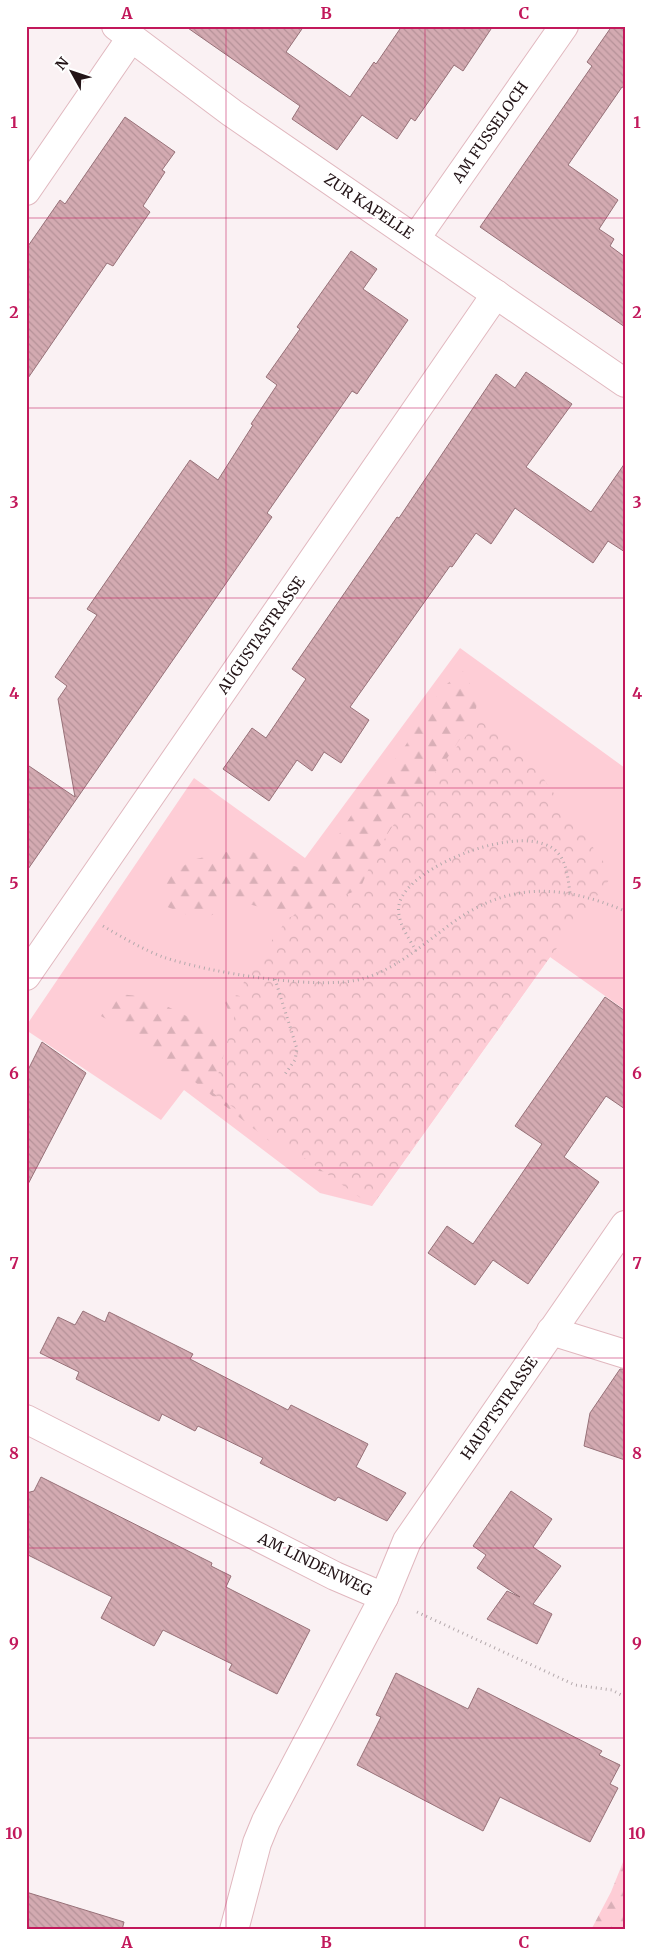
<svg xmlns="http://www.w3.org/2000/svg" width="651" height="1956" font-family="Merriweather,serif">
	<defs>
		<pattern id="forest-firs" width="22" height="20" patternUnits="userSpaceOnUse" patternTransform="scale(1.25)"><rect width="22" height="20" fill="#fecdd6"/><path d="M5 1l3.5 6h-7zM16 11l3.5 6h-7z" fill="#d9afb7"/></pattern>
		<pattern id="park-crowns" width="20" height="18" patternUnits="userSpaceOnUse" patternTransform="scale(1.25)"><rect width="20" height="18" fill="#fecdd6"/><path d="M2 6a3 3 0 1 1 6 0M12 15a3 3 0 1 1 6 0" fill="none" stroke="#d9afb7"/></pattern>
		<pattern id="building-back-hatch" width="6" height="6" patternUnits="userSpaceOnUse" patternTransform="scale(1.25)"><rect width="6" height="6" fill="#d3aab1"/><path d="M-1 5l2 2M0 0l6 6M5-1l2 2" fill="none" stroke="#b59198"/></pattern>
	</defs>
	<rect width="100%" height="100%" fill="#faf1f3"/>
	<polygon fill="#fecdd6" points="460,648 625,768 625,1010 550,957 372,1206 320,1193 184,1090 161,1120 26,1030 26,1026 194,778 305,858"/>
	<g fill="url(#forest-firs)">
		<polygon points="463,671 478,699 474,718 448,757 401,813 375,854 384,953 311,921 223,897 219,912 200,920 165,906 165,879 192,860 242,848 285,864 311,870 329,850 372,783 400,754 442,688"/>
		<polygon points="221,991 272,1005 330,1176 292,1159 137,1036 99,1015 109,993 148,997 211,1028 238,1044 232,1021"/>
		<polygon points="625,1857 625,1930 591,1930 611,1892"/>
	</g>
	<polygon fill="url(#park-crowns)" points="482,717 532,763 613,875 550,957 372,1206 213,1093 245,978 288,918 360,889 375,854 401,813"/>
	<g fill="url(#building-back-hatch)" stroke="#977178">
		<polygon points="185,26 304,26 286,52 350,97 374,62 376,64 402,26 493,26 463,71 454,65 415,121 411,118 397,139 362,115 337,150 292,119 300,106"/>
		<polygon points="612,26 625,26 625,88 622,87 568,165 618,200 599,229 614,239 610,246 625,257 625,327 480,227 592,66 587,62"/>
		<polygon points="125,117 175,152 162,170 165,172 143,206 150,212 113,266 107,263 26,381 26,249 60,200 65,204"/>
		<polygon points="351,251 377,269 363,289 408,320 357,394 352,391 267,513 272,517 26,872 26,764 75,797 58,699 67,686 55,677 97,615 87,609 190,460 218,480 253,425 251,424 277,385 266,377 300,329 297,327"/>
		<polygon points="526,372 572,404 526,467 591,512 625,463 625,552 608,541 593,563 515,508 491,544 476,533 452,567 450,566 350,707 369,720 341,763 324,752 312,771 297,760 269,801 223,769 252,728 266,738 306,679 292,669 397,517 399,518 496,374 515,388"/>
		<polygon points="605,997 625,1011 625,1109 606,1096 564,1157 599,1182 528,1284 493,1260 475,1285 428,1253 447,1226 473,1244 508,1194 542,1144 515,1126"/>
		<polygon points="42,1042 86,1073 26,1188 26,1074"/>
		<polygon points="83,1311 105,1322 109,1312 193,1354 190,1359 288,1410 291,1405 368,1444 356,1467 406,1493 387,1521 338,1497 335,1501 260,1463 263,1458 198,1426 195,1431 162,1414 159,1421 76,1379 79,1372 40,1353 58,1317 75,1325"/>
		<polygon points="620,1369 625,1369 625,1460 584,1446 590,1413"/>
		<polygon points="41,1477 212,1563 211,1566 231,1576 226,1587 310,1630 277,1694 229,1670 232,1664 163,1630 154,1646 101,1618 112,1597 26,1554 26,1493 34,1491"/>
		<polygon points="511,1491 552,1519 533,1547 561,1566 533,1604 552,1614 537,1644 487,1619 507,1591 520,1597 477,1568 486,1555 473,1546"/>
		<polygon points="396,1673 468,1709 478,1688 602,1751 599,1755 620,1765 610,1784 618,1788 590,1842 500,1797 483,1831 357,1765 381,1717 376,1715"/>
		<polygon points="26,1892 124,1922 122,1930 26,1930"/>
	</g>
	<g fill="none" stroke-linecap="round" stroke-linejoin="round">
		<g stroke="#e1b8bf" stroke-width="30">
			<g id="minor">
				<polyline points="116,26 232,113 625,383"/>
				<polyline points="26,191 131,38"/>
				<polyline points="416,238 564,26"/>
				<polyline points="26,976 496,294"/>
				<polyline points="551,1331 625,1354"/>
				<polyline points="26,1419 335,1576 384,1597"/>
				<polyline points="234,1930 257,1843 266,1821 384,1597 407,1541 625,1225"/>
			</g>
		</g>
		<g stroke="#b4a9ac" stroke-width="3" stroke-dasharray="1 4" stroke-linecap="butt">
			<path d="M103,926C122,937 142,949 163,957C206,972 323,992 365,978C397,968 421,946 448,926C506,882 559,883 625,911"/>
			<path d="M416,951C409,938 396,921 399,905C406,866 528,818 558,853C567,863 568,880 570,893"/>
			<polyline points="275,979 297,1049 295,1060 285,1074"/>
			<polyline points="417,1612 575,1685 612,1690 625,1697"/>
		</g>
		<use href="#minor" stroke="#fff" stroke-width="28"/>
	</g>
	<path fill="none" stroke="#c2185b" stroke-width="1" stroke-opacity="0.55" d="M226,26V1930M425,26V1930M26,218H625M26,408H625M26,598H625M26,788H625M26,978H625M26,1168H625M26,1358H625M26,1548H625M26,1738H625"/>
	<g text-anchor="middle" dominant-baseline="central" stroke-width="4.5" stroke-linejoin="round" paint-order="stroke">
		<g font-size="15" fill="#231417" stroke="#fff">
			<text transform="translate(490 132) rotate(-55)">AM FUSSELOCH</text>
			<text transform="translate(369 206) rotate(34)">ZUR KAPELLE</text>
			<text transform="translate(261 635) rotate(-55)">AUGUSTASTRASSE</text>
			<text transform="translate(499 1408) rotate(-55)">HAUPTSTRASSE</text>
			<text transform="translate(315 1564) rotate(26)">AM LINDENWEG</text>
		</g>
	</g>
	<rect width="651" height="1956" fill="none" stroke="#ffffff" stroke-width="55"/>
	<g transform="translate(72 72) rotate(310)" stroke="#ffffff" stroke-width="4" paint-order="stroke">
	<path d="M0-4L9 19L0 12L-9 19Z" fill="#231417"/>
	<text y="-8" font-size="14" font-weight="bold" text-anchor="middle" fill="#231417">N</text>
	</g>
	<rect x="28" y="28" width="596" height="1900" fill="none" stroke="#c2185b" stroke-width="2"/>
	<g font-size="16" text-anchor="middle" font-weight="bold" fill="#c2185b">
		<text x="127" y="19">A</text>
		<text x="326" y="19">B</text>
		<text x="524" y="19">C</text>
		<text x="14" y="128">1</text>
		<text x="637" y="128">1</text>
		<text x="14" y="318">2</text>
		<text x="637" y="318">2</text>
		<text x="14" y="508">3</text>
		<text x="637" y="508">3</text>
		<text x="14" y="699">4</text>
		<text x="637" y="699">4</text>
		<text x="14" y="889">5</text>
		<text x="637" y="889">5</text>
		<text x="14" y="1079">6</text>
		<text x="637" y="1079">6</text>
		<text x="14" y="1269">7</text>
		<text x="637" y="1269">7</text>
		<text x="14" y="1459">8</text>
		<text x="637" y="1459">8</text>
		<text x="14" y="1649">9</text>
		<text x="637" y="1649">9</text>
		<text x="14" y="1839">10</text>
		<text x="637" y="1839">10</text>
		<text x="127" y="1948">A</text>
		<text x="326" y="1948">B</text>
		<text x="524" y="1948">C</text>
	</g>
</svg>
